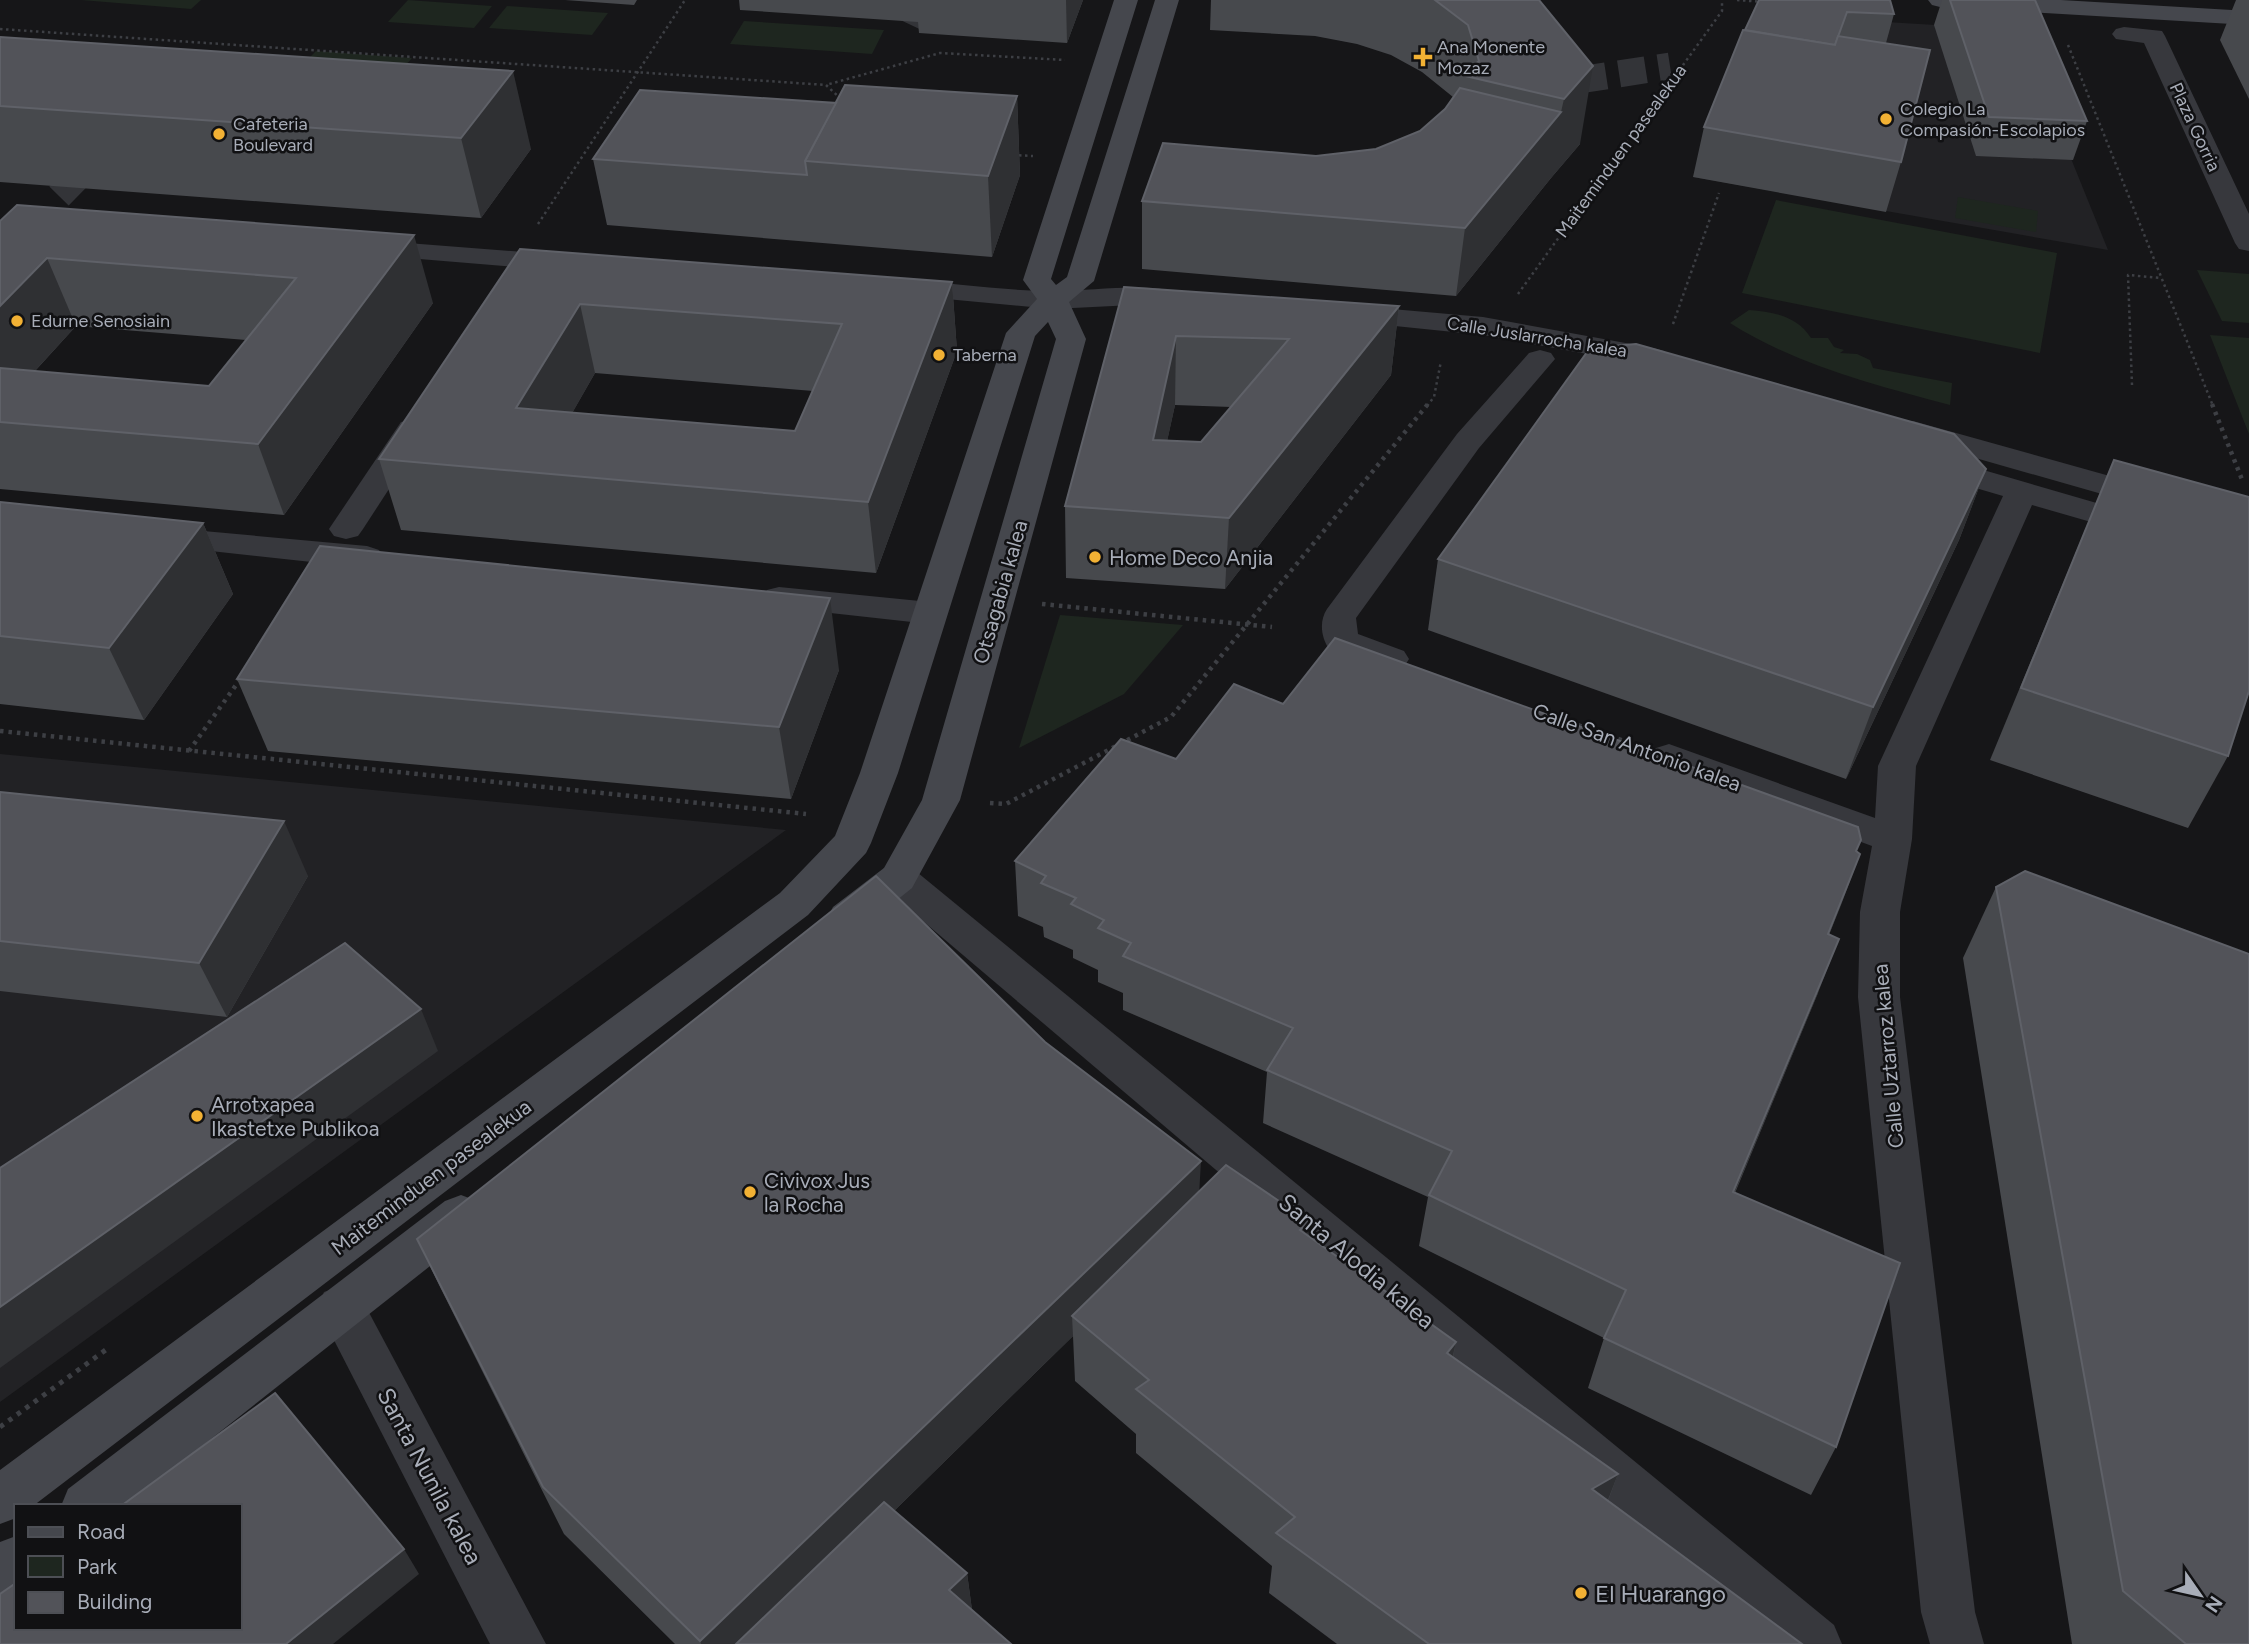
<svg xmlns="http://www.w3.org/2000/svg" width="2249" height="1644" font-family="Figtree,sans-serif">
	<rect width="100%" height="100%" fill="#161618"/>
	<g fill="#222225">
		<polygon points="1786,16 2019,30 2108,250 1693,177 1732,78"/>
		<polygon points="0,754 786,830 0,1402"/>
	</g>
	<g fill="#1e261f">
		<polygon points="81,0 201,0 191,9"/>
		<polygon points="408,0 492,6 474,28 388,22"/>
		<polygon points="507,6 608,13 592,35 489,28"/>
		<polygon points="744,21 884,30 872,54 730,44"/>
		<polygon points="316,51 412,58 388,86 289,79"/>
		<polygon points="1958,197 2038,211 2036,232 1955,218"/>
		<polygon points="1776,200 2057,253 2040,353 1742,293"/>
		<polygon points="2197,270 2249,274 2249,323 2222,321"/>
		<path d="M1749,310C1774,312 1797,316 1811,338H1828L1834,347L1844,350L1840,353L1857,354L1870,360L1873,368L1952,383L1950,405C1875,385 1796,365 1730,323Z"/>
		<polygon points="2210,335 2249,338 2249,434"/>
		<polygon points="1060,615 1183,625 1124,694 1019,748"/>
	</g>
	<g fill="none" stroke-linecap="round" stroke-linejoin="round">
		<g stroke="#333438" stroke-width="27" stroke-dasharray="27 13" stroke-linecap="butt">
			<polyline points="911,25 923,0"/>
			<polyline points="1540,86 1670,66"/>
			<polyline points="59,196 104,150"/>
		</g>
		<g stroke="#3d3f44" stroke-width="2.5" stroke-dasharray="2.5 3.5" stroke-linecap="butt">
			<polyline points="1737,0 1764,2"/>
			<polyline points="0,29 826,85"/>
			<polyline points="2068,45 2213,406"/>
			<polyline points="841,99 826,85 940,53 1065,60"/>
			<polyline points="1013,155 1033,156"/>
			<polyline points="538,224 685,0"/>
			<polyline points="1518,294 1722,11 1722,0"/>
			<polyline points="1673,324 1719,193"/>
			<polyline points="2132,385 2128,275 2161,278"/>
			<polyline points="1427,406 1434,397 1441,361"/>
		</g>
		<g stroke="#3d3f44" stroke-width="4.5" stroke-dasharray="3.5 5" stroke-linecap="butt">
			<polyline points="2212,404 2243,482"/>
			<polyline points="1042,604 1272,627"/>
			<polyline points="1546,714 1627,742"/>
			<polyline points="0,731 806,814"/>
			<polyline points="189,751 241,678"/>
			<polyline points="990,803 1006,804 1171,717 1428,404"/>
		</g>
		<polyline stroke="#3d3f44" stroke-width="5" stroke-dasharray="4.5 6" stroke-linecap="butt" points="0,1427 107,1349"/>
		<g fill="#37383d" fill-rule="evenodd">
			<polygon points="2124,27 2162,31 2165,36 2249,214 2249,251 2239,249 2235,243 2144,43 2116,39 2112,34 2116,29"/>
			<polygon points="369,240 563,255 573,257 577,263 573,269 563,271 359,254 355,248 359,242"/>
			<path d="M903,279C953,283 1004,291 1054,291C1098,291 1142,282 1184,293L1188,299L1184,305L1174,308L1133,305L1053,309L893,294L889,288L893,282Z"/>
			<polygon points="1346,305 1483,317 1653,348 1664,351 1668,357 1664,363 1653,366 1483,335 1336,320 1331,314 1336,308"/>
			<path d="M1540,350L1551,353L1555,359L1479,448L1356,618L1358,634L1404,651L1409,659L1404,667L1391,671L1329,649C1321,637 1319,621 1327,609L1457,434L1529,353Z"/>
			<polygon points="412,420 423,422 428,429 363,529 358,536 346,539 334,536 329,529 401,422"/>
			<polygon points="1913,421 2249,515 2249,536 1902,437 1897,430 1902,423"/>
			<polygon points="1932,455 2155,520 2160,527 2155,534 2143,537 2032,505 1916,766 1912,839 1900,912 1900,997 1975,1612 1984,1644 1930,1644 1921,1612 1858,997 1860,912 1872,846 1656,766 1650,757 1656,748 1669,744 1875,818 1878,766 2003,496 1921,472 1916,465 1921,458"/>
			<polygon points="159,527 367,546 379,550 384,557 379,564 367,568 147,544 142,537 147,530"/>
			<polygon points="779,587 930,602 942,605 947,613 942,621 930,624 767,606 762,598 767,590"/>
			<polygon points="898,863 912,868 1834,1625 1842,1644 1774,1644 884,888 878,878 884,868"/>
			<polygon points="341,1286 358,1292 546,1644 490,1644 317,1307 324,1292"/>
		</g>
		<g fill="#45474d" fill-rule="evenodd">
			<polygon points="1114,0 1138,0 1051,279 1056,285 1067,277 1155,0 1179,0 1094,281 1069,302 1086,339 960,800 912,888 861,929 847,933 833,929 827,918 833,907 884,868 922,800 1056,339 1048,322 1035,336 898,773 871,843 866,853 808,915 33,1506 16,1506 16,1518 0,1524 0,1470 780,893 835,836 860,773 1006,333 1037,299 1023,280"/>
			<polygon points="1928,0 2061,0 2249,11 2249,25 1940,7 1932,5"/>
			<polygon points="461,1195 477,1201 484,1215 477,1229 126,1506 61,1506 68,1489 445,1201"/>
			<polygon points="16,1536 16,1592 0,1599 0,1542"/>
		</g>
	</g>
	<g fill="#47494d" fill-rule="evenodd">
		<polygon points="565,0 637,0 634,5"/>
		<polygon points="739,0 1083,0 1067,43 919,33 918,22 740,10"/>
		<polygon points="1211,0 1539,0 1580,144 1551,178 1456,296 1142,269 1142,201 1316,156 1376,149 1420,131 1445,109 1453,97 1422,72 1391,55 1357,44 1315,36 1210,30"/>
		<polygon points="1759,0 1894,14 1886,43 1901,162 1886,212 1693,177 1704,127"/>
		<polygon points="1942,0 2035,0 2087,121 2073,160 1976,156 1934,25"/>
		<polygon points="2236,0 2249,0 2249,99 2220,40"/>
		<polygon points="0,37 531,149 481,218 0,182"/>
		<polygon points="1017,96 1020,175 992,257 607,225 593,159"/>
		<path d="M0,221L433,303L284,515L0,489ZM76,326L246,340L209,386L35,371Z"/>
		<path d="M520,249L952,282L957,351L876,573L401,530L379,459ZM595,373L813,391L795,431L572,413Z"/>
		<path d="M1124,287L1399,306L1391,375L1225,589L1066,578L1065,506ZM1175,405L1231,407L1201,442L1167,441Z"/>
		<polygon points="2114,460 2228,756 2188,828 1990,760"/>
		<polygon points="1986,469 1959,540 1846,779 1428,630 1438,559"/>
		<polygon points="0,502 203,523 233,594 144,720 0,704"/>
		<polygon points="839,670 791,799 268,751 237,679"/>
		<polygon points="1283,704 1857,851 1860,854 1829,935 1818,993 1735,1193 1836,1447 1811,1495 1588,1388 1604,1338 1419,1246 1428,1197 1263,1123 1267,1072 1123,1010 1123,993 1098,982 1098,970 1073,958 1073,950 1044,937 1043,927 1018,916 1015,861 1176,759"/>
		<polygon points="0,792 308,876 227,1017 0,991"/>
		<polygon points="1996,887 2249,1644 2072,1644 1963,958"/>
		<polygon points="1045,1042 1199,1191 1309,1236 1456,1342 1453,1357 1618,1474 1608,1501 1802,1644 1337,1644 1269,1593 1272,1566 1136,1453 1136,1434 1075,1381 1073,1336 894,1511 967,1573 972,1610 1011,1644 675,1644 564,1534 441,1289 417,1239"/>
	</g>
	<g fill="#2f3033">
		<polygon points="1066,0 1083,0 1067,43"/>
		<polygon points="1593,66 1580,144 1551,178 1456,296 1465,228 1561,112 1564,99"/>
		<polygon points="513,71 531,149 481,218 461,138"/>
		<polygon points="1017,96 1020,175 992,257 988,176"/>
		<polygon points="414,235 433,303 284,515 258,444"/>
		<polygon points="47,258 76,326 0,409 0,306"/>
		<polygon points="952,282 957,351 876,573 868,502"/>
		<polygon points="580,304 595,373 538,473 516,408"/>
		<polygon points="1399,306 1391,375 1225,589 1229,518"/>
		<polygon points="1176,336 1175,405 1152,511 1153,440"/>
		<polygon points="1986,469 1959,540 1846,779 1873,707"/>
		<polygon points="203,523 233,594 144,720 109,648"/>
		<polygon points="830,598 839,670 791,799 779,727"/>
		<polygon points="284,821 308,876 227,1017 199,963"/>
		<polygon points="1860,854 1840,908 1807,988 1828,934"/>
		<polygon points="1839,939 1818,993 1713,1244 1733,1192"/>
		<polygon points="421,1009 438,1051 0,1368 0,1307"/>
		<polygon points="1201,1161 1198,1213 1072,1316 1073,1336 758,1644 701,1644 700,1641"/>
		<polygon points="1310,1222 1302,1290 1300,1230"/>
		<polygon points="1456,1342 1441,1408 1447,1353"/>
		<polygon points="1618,1474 1594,1536 1592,1489"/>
		<polygon points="404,1549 419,1574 333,1644 286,1644"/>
		<polygon points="967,1573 975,1632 949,1590"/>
	</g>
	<g fill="#525359" stroke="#5f6168" stroke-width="2" fill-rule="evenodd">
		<polygon points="1435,0 1539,0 1593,66 1564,99 1461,75 1479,61 1468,25"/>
		<polygon points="1759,0 1890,0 1894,14 1847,12 1835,45 1745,30"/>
		<polygon points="1950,0 2035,0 2087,121 1989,117"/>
		<polygon points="1743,30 1835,45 1838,36 1930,50 1901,162 1704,127"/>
		<polygon points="0,37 513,71 461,138 0,106"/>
		<polygon points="845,85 1017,96 988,176 805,161"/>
		<polygon points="1460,88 1561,112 1465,228 1142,201 1163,143 1316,156 1376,149 1420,131 1445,109"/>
		<polygon points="640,90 836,103 805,161 807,175 593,159"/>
		<polygon points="17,205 414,235 258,444 0,422 0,368 209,386 296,278 47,258 0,306 0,221"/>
		<path d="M520,249L952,282L868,502L379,459ZM580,304L842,324L795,431L516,408Z"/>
		<path d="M1124,287L1399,306L1229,518L1065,506ZM1176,336L1289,339L1201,442L1153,440Z"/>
		<polygon points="1636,344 1954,434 1986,469 1873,707 1438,559 1590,348"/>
		<polygon points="2114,460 2249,497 2249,691 2228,756 2021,688"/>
		<polygon points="0,502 203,523 109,648 0,636"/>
		<polygon points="320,546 830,598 779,727 237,679"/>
		<polygon points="1335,638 1858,827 1861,840 1856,851 1860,854 1828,934 1839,939 1733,1192 1900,1263 1836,1447 1604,1338 1626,1290 1429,1195 1452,1151 1267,1070 1293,1028 1123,956 1131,943 1098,928 1104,920 1071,904 1076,898 1041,883 1046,876 1015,861 1121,739 1176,759 1234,684 1283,704"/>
		<polygon points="0,792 284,821 199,963 0,941"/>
		<polygon points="2025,871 2249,954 2249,1644 2186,1644 2123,1591 1996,887"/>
		<polygon points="876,876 1045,1042 1201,1161 700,1641 543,1487 417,1239"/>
		<polygon points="345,943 421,1009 0,1307 0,1168"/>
		<polygon points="1226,1165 1310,1222 1300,1230 1456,1342 1447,1353 1618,1474 1592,1489 1802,1644 1429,1644 1276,1533 1295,1517 1136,1389 1149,1380 1072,1316"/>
		<polygon points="275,1393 404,1549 286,1644 0,1644 0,1594 16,1583 16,1628 240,1628 240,1506 121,1506"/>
		<polygon points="884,1502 967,1573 949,1590 1011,1644 736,1644"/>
	</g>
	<g fill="#f2b134" stroke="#111113" stroke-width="2.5">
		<path d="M1419.5 46.5h7v7h7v7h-7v7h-7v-7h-7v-7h7z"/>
		<circle cx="1886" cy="119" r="7"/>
		<circle cx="219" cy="134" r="7"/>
		<circle cx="17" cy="321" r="7"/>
		<circle cx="939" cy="355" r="7"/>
		<circle cx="1095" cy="557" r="7"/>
		<circle cx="197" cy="1116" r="7"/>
		<circle cx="750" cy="1192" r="7"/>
		<circle cx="1581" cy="1593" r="7"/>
	</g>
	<g text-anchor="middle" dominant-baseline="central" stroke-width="5" stroke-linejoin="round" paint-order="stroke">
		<g font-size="18" fill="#a8adb8" stroke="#111113" text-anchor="start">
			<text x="1437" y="47">Ana Monente<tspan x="1437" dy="21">Mozaz</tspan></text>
			<text x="1900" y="109">Colegio La<tspan x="1900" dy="21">Compasión-Escolapios</tspan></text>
			<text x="233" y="124">Cafeteria<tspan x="233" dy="21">Boulevard</tspan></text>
			<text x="31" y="321">Edurne Senosiain</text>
			<text x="953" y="355">Taberna</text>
		</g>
		<g font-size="18" fill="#a8adb8" stroke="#111113">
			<text transform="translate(2195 127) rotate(65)">Plaza Gorria</text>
			<text transform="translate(1621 151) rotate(-54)">Maiteminduen pasealekua</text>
			<text transform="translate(1537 337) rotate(9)">Calle Juslarrocha kalea</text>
		</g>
		<g font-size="21" fill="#a8adb8" stroke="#111113" text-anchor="start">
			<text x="1109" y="557">Home Deco Anjia</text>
			<text x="211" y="1104">Arrotxapea<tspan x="211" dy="24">Ikastetxe Publikoa</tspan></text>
			<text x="764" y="1180">Civivox Jus<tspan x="764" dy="24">la Rocha</tspan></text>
		</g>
		<g font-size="21" fill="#a8adb8" stroke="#111113">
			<text transform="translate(1000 592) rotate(-74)">Otsagabia kalea</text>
			<text transform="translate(1637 747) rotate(20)">Calle San Antonio kalea</text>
			<text transform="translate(1888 1056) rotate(-95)">Calle Uztarroz kalea</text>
			<text transform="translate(431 1177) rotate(-37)">Maiteminduen pasealekua</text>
		</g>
		<g font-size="24" fill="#a8adb8" stroke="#111113">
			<text transform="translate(1357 1261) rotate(40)">Santa Alodia kalea</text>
			<text transform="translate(430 1476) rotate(62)">Santa Nunila kalea</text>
		</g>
		<g font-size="24" fill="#a8adb8" stroke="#111113" text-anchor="start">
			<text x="1595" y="1593">El Huarango</text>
		</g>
	</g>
	<rect x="14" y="1504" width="228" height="126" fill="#111113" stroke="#4d4f55" stroke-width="2"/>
	<rect x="28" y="1527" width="35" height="10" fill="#45474d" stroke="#4d4f55" stroke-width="2"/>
	<text x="77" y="1539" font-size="21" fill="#a8adb8">Road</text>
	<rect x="28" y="1556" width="35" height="21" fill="#1e261f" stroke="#4d4f55" stroke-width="2"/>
	<text x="77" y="1574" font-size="21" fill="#a8adb8">Park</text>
	<rect x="28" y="1592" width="35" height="21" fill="#525359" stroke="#4d4f55" stroke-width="2"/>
	<text x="77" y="1609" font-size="21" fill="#a8adb8">Building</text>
	<g transform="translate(2200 1595) rotate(124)" stroke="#111113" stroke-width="5" paint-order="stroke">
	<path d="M0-5L12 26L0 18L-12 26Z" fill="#a8adb8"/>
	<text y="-10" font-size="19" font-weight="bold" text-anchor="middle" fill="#a8adb8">N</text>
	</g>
</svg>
